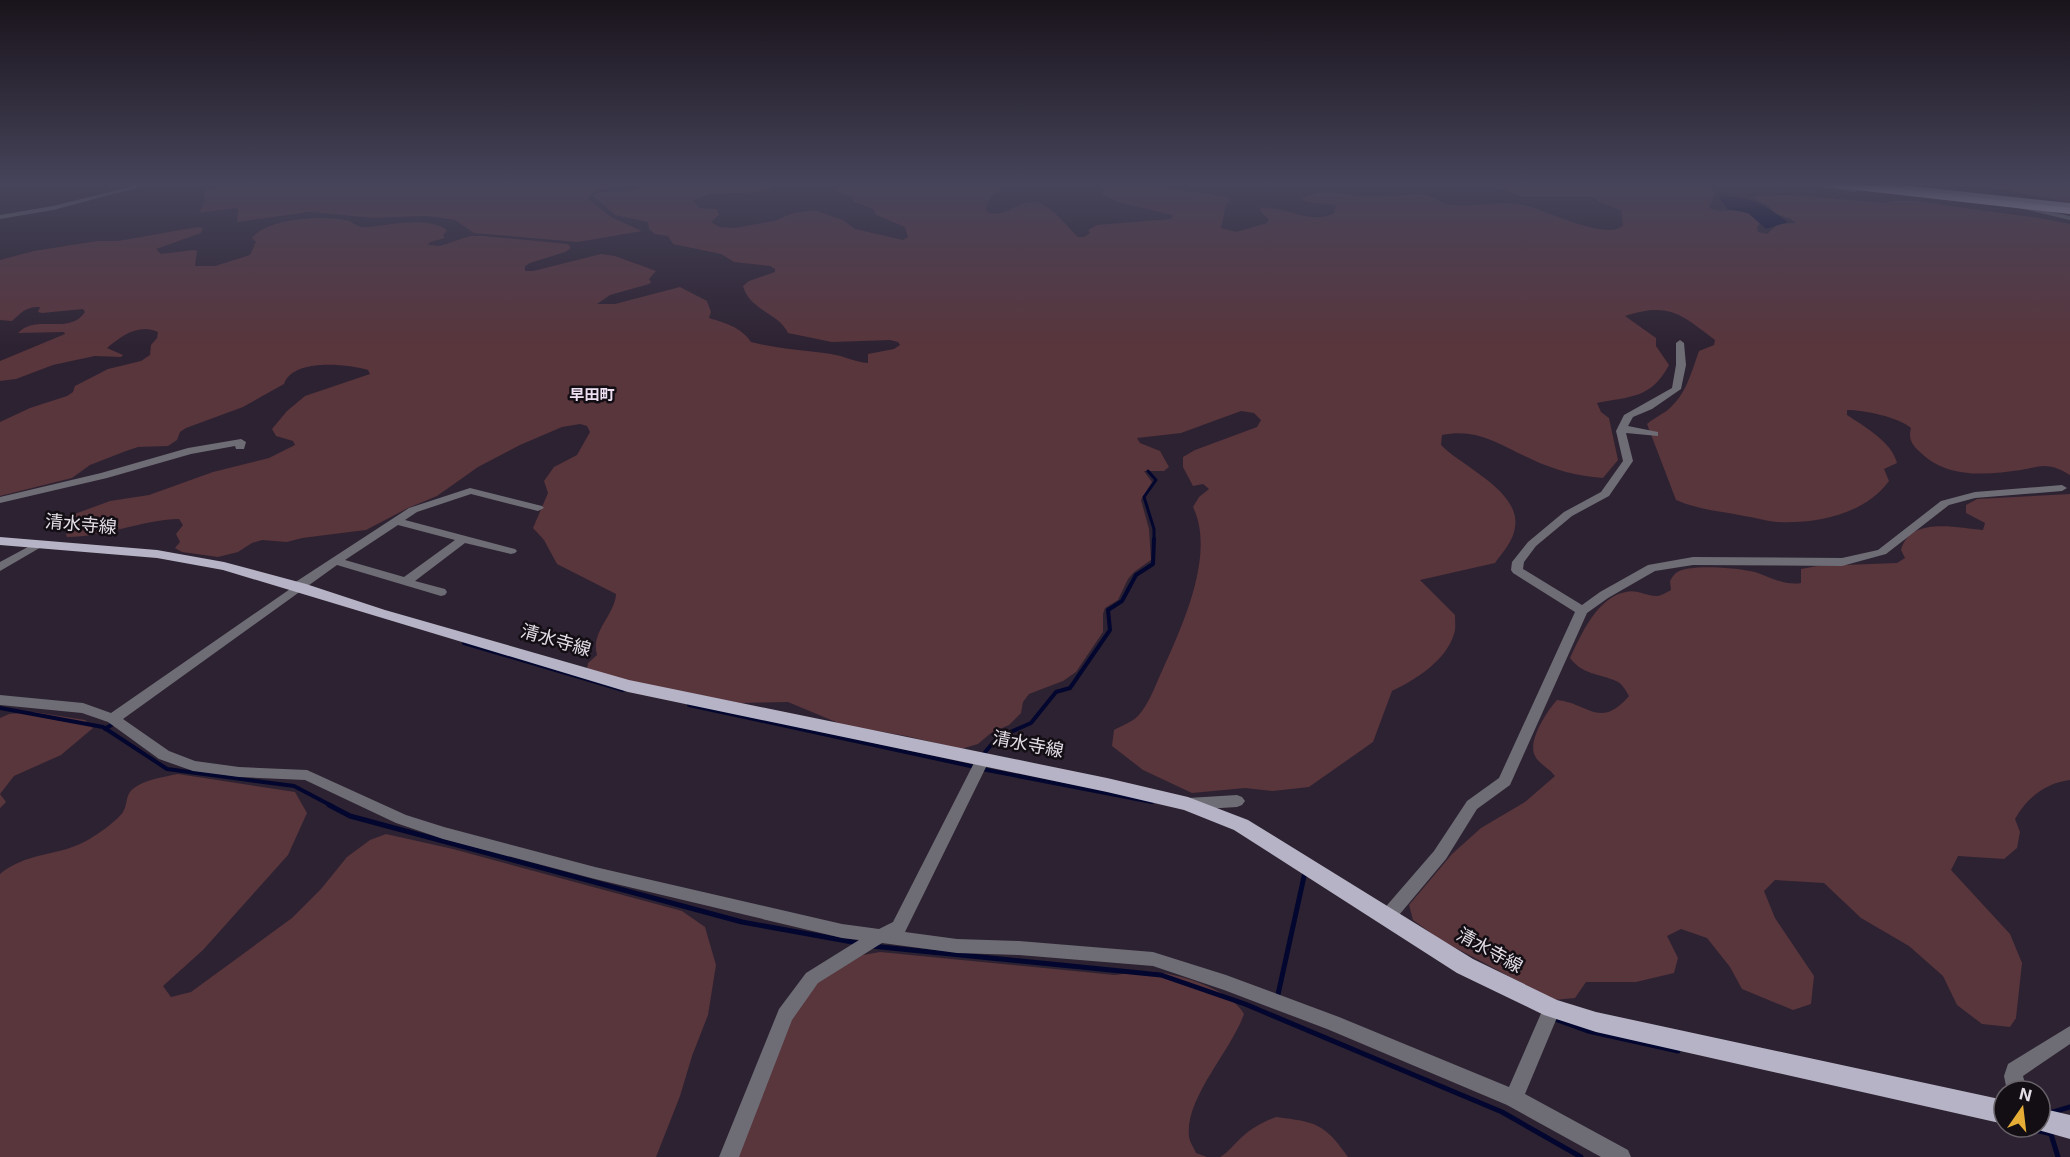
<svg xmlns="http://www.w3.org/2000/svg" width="2070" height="1157" font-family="Inter,'Noto Sans JP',sans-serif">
	<rect width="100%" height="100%" fill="#2d2231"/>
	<g fill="#59353c">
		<polygon points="224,185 631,185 595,191 587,198 611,217 642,231 578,242 474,233 455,220 427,216 372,218 310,212 237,222 238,208 199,213 205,201 204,191"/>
		<path d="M645,185H769L772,189L765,192L710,194L693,200L699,208L717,209L719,215L711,222L720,227L734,228L774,221L793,213L814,210L843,220L855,229L903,240L908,237L905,227L876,215L873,209L854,202L852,196L838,193L835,190L837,186L1015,185C1002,189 988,193 986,209L989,213C1003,215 1008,210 1020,205C1046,193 1063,224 1078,237H1084L1090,233L1088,230L1097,225L1171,219L1173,216L1168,214L1118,202L1102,194V190C1123,178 1200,193 1227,197L1231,200L1226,205L1221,228L1236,232L1267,223L1269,220L1260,211L1261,208C1285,205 1312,226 1334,213L1336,205L1306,202L1302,198C1324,186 1347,197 1370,197C1388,197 1406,193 1425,195C1433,196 1438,201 1445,204C1450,205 1458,205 1464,205C1486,206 1506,200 1528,206C1546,211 1611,242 1623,225L1621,210L1599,202L1593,197H1522L1505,189L1433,185H1697L1712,189L1715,192L1709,208C1729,216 1737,202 1761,222L1757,227L1758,232L1767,234L1778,224L1796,223L1791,219L1774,213L1769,206L1754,198L1757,196L1788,195L1885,203L1893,201H1913L2040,218L2070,224V475C2062,470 2054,466 2044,466C2037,466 2029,469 2021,470C1987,475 1947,479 1920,452C1912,445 1908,439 1911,428C1898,417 1864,410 1847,410V415C1865,427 1892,442 1897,463L1884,469L1889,481C1864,515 1816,524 1776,522C1765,521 1754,517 1744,516C1720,511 1699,510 1676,500L1647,424C1655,417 1664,414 1671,407C1687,392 1692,370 1699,351L1714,345L1715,340C1680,314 1670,302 1625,316L1656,338V346L1669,365C1651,399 1631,396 1597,403L1601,412L1609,418L1618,460L1603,478C1577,476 1554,470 1531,459C1499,445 1479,428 1442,435L1441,445C1461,466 1521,491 1515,527C1514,540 1502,553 1495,563L1420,580L1455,615C1455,621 1456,629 1454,634C1446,661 1415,680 1392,691L1373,742L1309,787L1273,791L1245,788L1192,793L1143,770L1112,746L1114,730C1121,726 1132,722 1138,716C1149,704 1155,686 1162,671C1182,627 1216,554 1193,507L1199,497L1209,489L1203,484L1193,486L1183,467V457L1195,450L1257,427L1261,420L1254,413L1241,411L1181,433L1137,438L1140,443L1160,451L1169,467L1164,471H1144L1152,482L1141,500L1149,529L1151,560L1134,572L1128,579L1118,600L1105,608L1103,614V632L1076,672L1063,681L1029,694L1023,702L1021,713L1009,725L991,733L978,744L961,749L906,736L843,725L788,702L740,703L619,679L587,668L588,663L597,655C590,632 615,615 616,594L557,564L544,540L533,528L548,493L544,481L554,467L577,455L590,432L587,426L580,424L562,427L520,445L478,467L437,496L408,508L366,530L302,538L287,542L262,540L252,543L238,552L218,557L182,552L175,548L180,542L176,534L183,525L179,519C141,520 105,537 67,537L66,534L73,527L50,523L110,501L149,495L213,472L269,458L295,445L293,441L276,436L272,429L287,411L305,396L370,374L368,370C347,364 293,358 284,384L243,407L186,428L180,432L177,440L168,446L138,447L126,451L90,465L72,478L0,496V422L30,408L67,396L73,392L75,386L108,369L141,361L150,355L151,345L157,338L158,332C139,323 121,336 107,348L123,355L121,357L95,356L76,360L53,365L16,379L0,381V361L65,334L64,332L18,333C36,313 69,336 85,312L83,309L42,313L38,312L40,307C26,306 21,313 12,321L0,320V260L34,251L97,241H118L198,227L203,228L201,233L156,249L161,254L194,250L197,251L195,266H215L250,255L256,242L252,238C267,218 322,215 345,220C353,221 355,227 365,227C387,226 427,215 447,230L443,235L445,238L430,242L428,245L440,246L470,236H483L568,244L571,248L565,252L530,263L525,266V271H533L601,254L615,256L656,271L649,279L651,282L649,284L610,295L597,304H615L680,287L707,301L711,312L709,318C725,323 741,327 751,342C777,349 804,350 831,354C844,356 855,362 868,363V354L894,349L900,345L898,342L890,340L832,342L788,333C778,312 750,311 743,286L749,281L775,272V269L770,266L734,262L721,254L673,244L668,236L655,234L649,229L648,222L615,215L593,196L600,192L629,191Z"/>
		<polygon points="1975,185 2070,185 2070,202"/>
		<path d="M2070,494V780C2045,783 2027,798 2015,819L2020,832L2017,848L2004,859L1958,856L1951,870L2010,934L2022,963L2016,1018L2010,1027L1982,1024L1957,1005L1943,976L1909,946L1861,918L1824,883L1775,880L1764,891L1775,918L1814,976L1811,1004L1793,1010L1742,989L1730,967L1707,938L1681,929L1667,936L1678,958L1674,973L1636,982H1586L1575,998L1554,1000L1439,939L1413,920L1409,905L1452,854L1481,828L1525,802L1555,776C1550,769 1538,763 1535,756C1527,741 1547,711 1557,700C1588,703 1600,730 1629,696C1626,691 1622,683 1616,681C1598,673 1583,675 1570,658C1581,635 1597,597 1626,592C1637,589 1648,597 1658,596C1662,595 1667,592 1671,590L1670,581C1672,578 1673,575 1676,573C1688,563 1740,568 1755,572C1770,577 1785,586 1801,583V569L1817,566L1897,563L1905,558L1901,550C1910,516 1957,528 1983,530L1985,523L1966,513V505L1977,499Z"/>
		<polygon points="34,712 85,720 93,728 61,755 14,776 0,794 6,802 0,808 0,718 9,714"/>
		<path d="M178,774L295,792L307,813L288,855L203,950L163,986L171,997L191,992L292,918L321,889L347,857L370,840L386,834L453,849L682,911L705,927L716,965L708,1015L692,1056L680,1096L656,1157H0V874C25,853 55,856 82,843C93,838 116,822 123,812C128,804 125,794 134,788C146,779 164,777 178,774Z"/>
		<path d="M880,952L1115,975C1125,974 1134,972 1143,971C1172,971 1230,988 1244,1014C1231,1051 1185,1098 1189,1136C1189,1141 1194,1148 1196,1153L1207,1157H734L787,1021L815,980L863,955Z"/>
		<path d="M1276,1117C1316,1122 1324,1123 1348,1157H1220C1229,1152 1234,1144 1242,1137C1252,1128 1263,1122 1276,1117Z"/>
	</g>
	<path fill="#03062e" d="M1718,196C1753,198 1761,202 1788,222L1766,229L1748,213L1727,209Z"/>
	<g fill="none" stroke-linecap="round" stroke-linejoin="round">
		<polyline stroke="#03062e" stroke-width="3" points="1148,471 1156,480 1144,497 1154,529 1154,540"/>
		<g stroke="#03062e" stroke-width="4">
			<polyline points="464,643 623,690"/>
			<polyline points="689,705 975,767"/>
			<polyline points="0,708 103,727 167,769 294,786 332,806"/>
			<polyline points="105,729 116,722"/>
			<polyline points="981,757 997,738 1031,723 1056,692 1070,688 1110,630 1108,610 1122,601 1136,575 1153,564 1154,539"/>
			<polyline points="982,769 1152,802"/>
		</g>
		<g stroke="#03062e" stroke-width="5">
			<polyline points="329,805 350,816 742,922 858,943"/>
			<polyline points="871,946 1161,975 1245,1004 1502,1112 1581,1157"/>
			<polyline points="1277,999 1305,872"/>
			<polyline points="1552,1018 1588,1031 1678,1051"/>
			<polyline points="2050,1113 2070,1107"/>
			<polyline points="2021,1127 2052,1134"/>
			<polyline points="2050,1131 2058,1157"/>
		</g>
		<g fill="#6e6d75" fill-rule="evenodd">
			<polygon points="137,185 148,185 53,210 0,219 0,215 53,206"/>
			<polygon points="1805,185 1828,185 1858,190 1855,192"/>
			<polygon points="2021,205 2070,216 2070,220 2019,208 2019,206"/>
			<polygon points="1680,340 1684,343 1686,365 1681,389 1652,409 1633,417 1628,426 1658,432 1658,436 1626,433 1633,461 1609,496 1572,516 1536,546 1524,562 1523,569 1582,605 1600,592 1648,565 1693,557 1842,558 1878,550 1941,501 1975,492 2062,485 2067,488 2062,491 1975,498 1949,505 1886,554 1842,566 1693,565 1655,571 1608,598 1587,613 1510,785 1477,809 1446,859 1394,921 1388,923 1382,921 1380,916 1382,911 1434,851 1467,801 1499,778 1575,612 1513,573 1511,570 1512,562 1528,542 1564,512 1601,492 1623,461 1616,431 1624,415 1672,388 1676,365 1676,343"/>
			<polygon points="241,439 246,442 244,449 236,449 235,446 191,454 107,478 0,503 0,497 101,473 188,448"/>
			<path d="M470,488L542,506L544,508L538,511L471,494L417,512L405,520L515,549L517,551L515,553L511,554L465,543L415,581L445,589L447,592L445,595L441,596L337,565L123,719L169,751L195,761L239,767L307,770L406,815L444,827L595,867L842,924L879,929L893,922L976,759L978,755L983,754L988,755L990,759L905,932L957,939L1019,941L1153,952L1226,975L1339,1017L1509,1087L1546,1002L1552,1000L1558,1002L1561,1008L1525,1094L1628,1150L1631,1157H1601L1507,1105L1327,1029L1224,990L1153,966L1019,955L957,953L882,943L818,983L792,1020L739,1157H719L779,1009L806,973L859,940L842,938L595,879L443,839L396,823L305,780L239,777L193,771L159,759L108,722L82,713L0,705V695L83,703L111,713L293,587L294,583L409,508ZM398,525L455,540L404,577L345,560Z"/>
			<polygon points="39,541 45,544 43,546 0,571 0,562"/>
			<polygon points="1237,795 1242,797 1245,801 1242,805 1237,807 1188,810 1183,808 1180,804 1183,800 1188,798"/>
			<polygon points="2070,1026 2070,1044 2023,1076 2027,1091 2007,1091 2004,1076 2008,1064"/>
		</g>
		<g fill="#b5b3c5" fill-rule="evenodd">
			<polygon points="1874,185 1902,185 2070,203 2070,209 1878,187"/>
			<polygon points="0,537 157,550 224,562 306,584 385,610 629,680 1107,778 1188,797 1248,820 1473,959 1557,1000 1596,1012 2004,1100 2004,1124 1596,1032 1544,1015 1457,973 1234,830 1184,810 1107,792 628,692 223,570 157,558 0,545"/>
			<polygon points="2040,1108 2070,1115 2070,1139 2031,1128 2040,1127"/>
		</g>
		<polygon fill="#d2cee4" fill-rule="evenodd" points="1833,185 1866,185 2070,208 2070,214 1838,188"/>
	</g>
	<linearGradient id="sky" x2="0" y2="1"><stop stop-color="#19131b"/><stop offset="0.53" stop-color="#46445a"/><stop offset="1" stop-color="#46445a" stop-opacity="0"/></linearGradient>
	<rect width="2070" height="347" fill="url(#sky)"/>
	<g text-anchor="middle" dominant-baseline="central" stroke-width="5" stroke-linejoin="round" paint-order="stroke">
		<g font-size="15" font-weight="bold" fill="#eddef2" stroke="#130e14">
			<text x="592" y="394">早田町</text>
		</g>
		<g font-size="18" fill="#e4dde7" stroke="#130e14">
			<text transform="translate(81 524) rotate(5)">清水寺線</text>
			<text transform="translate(556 640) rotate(16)">清水寺線</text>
			<text transform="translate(1028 744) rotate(11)">清水寺線</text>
			<text transform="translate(1490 950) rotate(29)">清水寺線</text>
		</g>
	</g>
	<g transform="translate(2022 1109) rotate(14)"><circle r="28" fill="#130e14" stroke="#676168" stroke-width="1.5"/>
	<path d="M0-4.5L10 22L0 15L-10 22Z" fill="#e5ad35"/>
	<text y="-9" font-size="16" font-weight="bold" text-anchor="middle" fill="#e4dde7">N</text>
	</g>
</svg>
